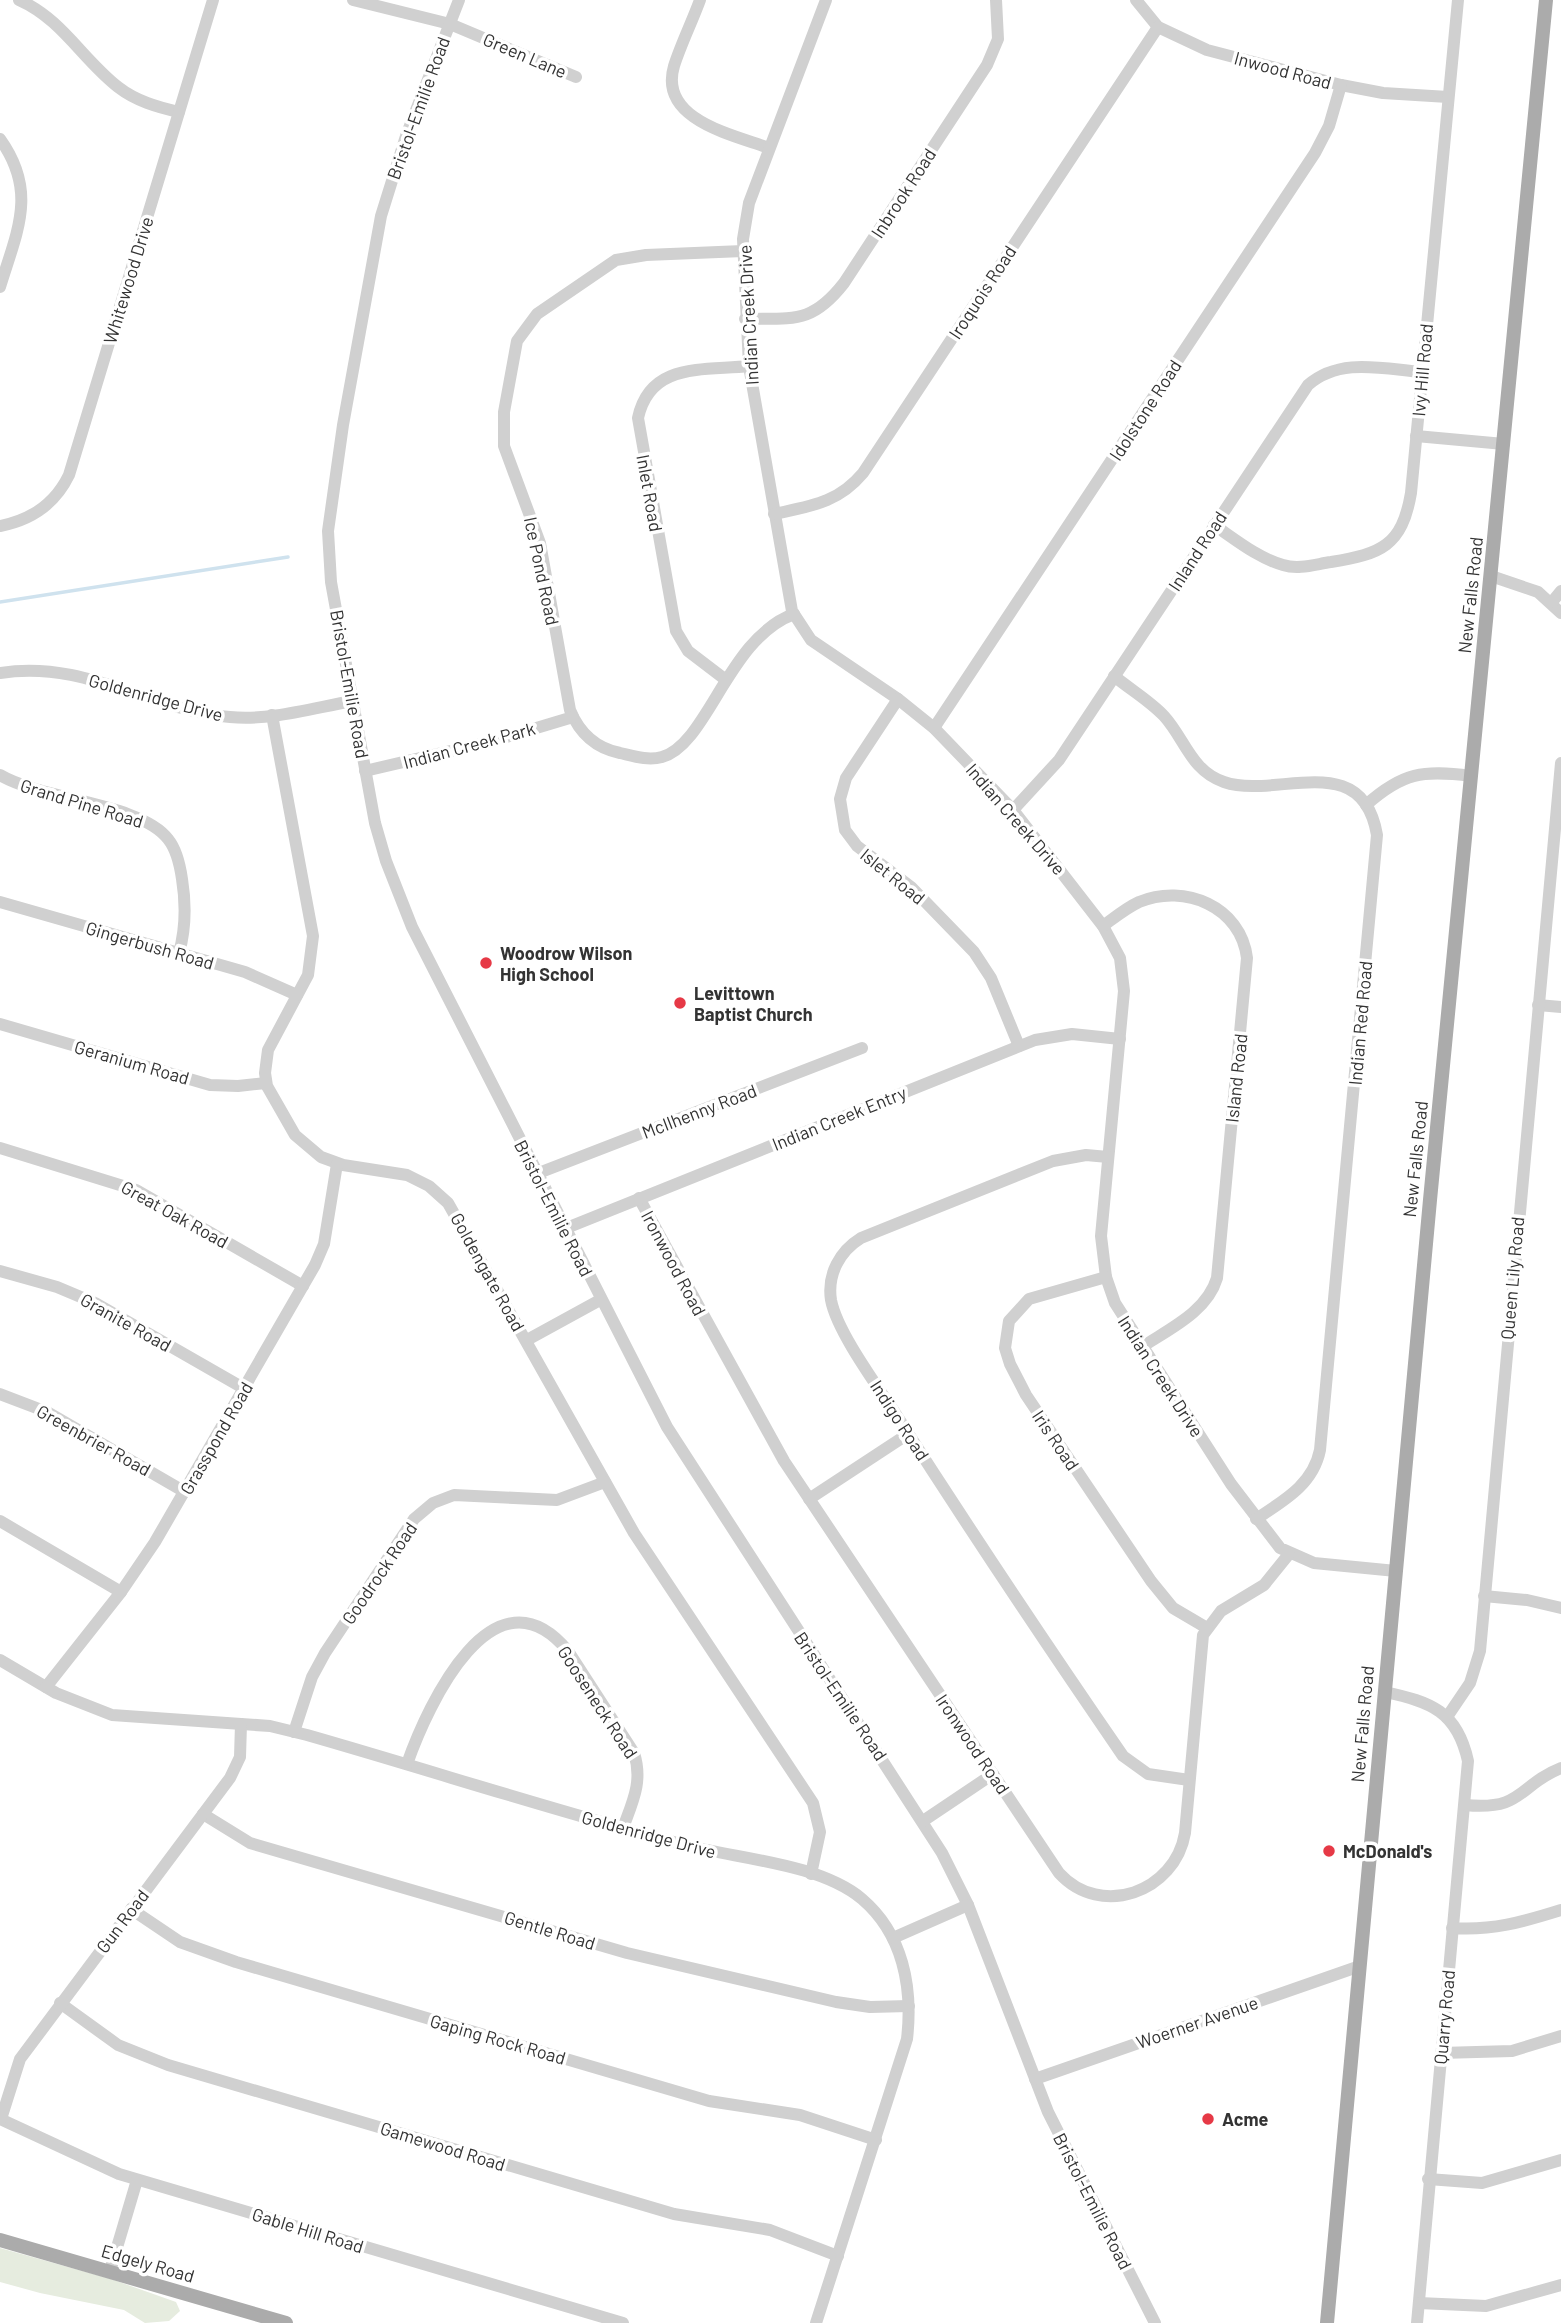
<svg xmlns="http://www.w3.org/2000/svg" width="1561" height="2323" font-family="Barlow,sans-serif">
	<rect width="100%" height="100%" fill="#fff"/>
	<polygon fill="#e6ecdf" points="0,2248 111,2279 176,2302 180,2311 169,2321 145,2323 124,2310 40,2293 0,2282"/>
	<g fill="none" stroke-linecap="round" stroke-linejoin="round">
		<polyline stroke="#cfe2ee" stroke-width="3.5" points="0,602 288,557"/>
		<g stroke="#d0d0d0" stroke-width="12">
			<path d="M19,0C62,19 82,59 118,87C136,101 157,107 179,112"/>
			<polyline points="353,0 450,24 576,77"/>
			<polyline points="459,0 406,136 381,216 343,425 328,531 331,582 375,823 386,861 412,927 667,1427 942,1853 968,1905 1048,2112 1155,2323"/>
			<path d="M700,0C692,22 681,44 674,66C658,120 734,135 769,148"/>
			<polyline points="826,0 749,203 743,239 749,366 792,611 811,640 898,699 934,728 1013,810 1103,926 1120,958 1124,991 1101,1236 1106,1277 1115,1303 1231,1484 1280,1548 1314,1563 1396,1571"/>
			<polyline points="1136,0 1158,27 1207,50 1341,85 1383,93 1448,97"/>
			<path d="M0,139C38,192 17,231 0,287"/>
			<path d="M743,251L646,255L616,260L537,314L517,341L504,412V446L540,543L570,710C579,732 595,748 620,753C633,756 648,761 662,757C708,744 728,638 794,614"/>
			<path d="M745,319C794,318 812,324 844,283L987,65L998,39L996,0"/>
			<polyline points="1416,436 1504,444"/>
			<path d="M774,514C811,506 838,503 863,473L1158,27"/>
			<path d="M1214,525C1236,540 1258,558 1283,565C1299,570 1316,564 1331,562C1381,554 1402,546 1411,493L1458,0"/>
			<path d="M0,526C31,520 55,504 69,475L213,0"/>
			<polyline points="1491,576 1538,592 1561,613"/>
			<polyline points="1552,602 1561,591"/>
			<path d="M0,673C84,659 150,710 230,717C270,721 313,708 353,701"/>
			<path d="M1114,676C1131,690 1150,701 1164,716C1185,739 1191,771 1224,782C1276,800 1362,747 1377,835L1320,1450C1313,1485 1283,1501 1256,1519"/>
			<path d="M726,680L688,651L676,631L638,418C650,362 703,371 749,366"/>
			<polyline points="898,699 846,778 840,799 845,830 857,846 911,887 974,952 991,978 1019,1046"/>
			<polyline points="272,715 313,936 308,975 268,1050 265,1073 267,1086 295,1135 321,1157 343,1165 407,1175 429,1186 448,1203 634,1533 813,1803 820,1832 811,1874"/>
			<polyline points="934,728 1315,153 1329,126 1341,85"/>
			<polyline points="365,771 493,741 573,717"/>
			<path d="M0,775C42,800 141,803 168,839C177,850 180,865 182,879C186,904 186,928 179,953"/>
			<path d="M1366,805C1403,772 1423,770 1471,776"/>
			<path d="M1013,810L1059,760L1308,385C1340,357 1383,369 1422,372"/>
			<polyline points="0,902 245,972 297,995"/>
			<path d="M1103,926C1114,918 1126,908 1139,902C1185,883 1241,907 1247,958L1217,1278C1207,1312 1169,1329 1142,1347"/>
			<polyline points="1538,1005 1561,1007"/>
			<polyline points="0,1024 210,1085 238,1086 266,1083"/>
			<polyline points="0,1148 136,1190 303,1286"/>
			<path d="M1108,1157L1086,1155L1053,1161L861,1238C840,1251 827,1274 831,1300C837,1332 878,1387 897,1416C970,1530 1046,1644 1123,1756L1148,1774L1189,1780"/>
			<polyline points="536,1174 862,1048"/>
			<path d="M639,1198L784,1461L1059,1873C1101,1919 1175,1892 1185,1833L1203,1635L1221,1611L1264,1585L1289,1554"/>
			<polyline points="564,1229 1035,1040 1072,1034 1120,1039"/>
			<polyline points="0,1271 57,1287 95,1303 245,1389"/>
			<polyline points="1106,1277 1029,1299 1009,1321 1005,1348 1010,1364 1026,1395 1151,1581 1173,1608 1207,1628"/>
			<polyline points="527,1340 600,1300"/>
			<polyline points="0,1394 47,1412 185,1492"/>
			<polyline points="809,1499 908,1434"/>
			<polyline points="0,1521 121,1592"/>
			<polyline points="1484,1596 1527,1600 1561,1608"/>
			<path d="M0,1660L56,1693L112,1715L270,1726L307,1735C433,1771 558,1812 685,1845C738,1859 819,1863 862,1899C903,1934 913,1987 907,2039L816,2323"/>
			<polyline points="46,1687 121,1592 155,1542 315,1265 324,1244 337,1164"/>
			<path d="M1385,1692C1431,1702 1457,1711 1468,1761L1417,2323"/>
			<polyline points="1447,1717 1470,1683 1480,1651 1561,763"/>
			<polyline points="294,1732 312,1677 325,1653 414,1519 433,1503 454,1495 557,1500 605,1482"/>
			<path d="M407,1764C428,1704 494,1562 568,1651L634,1753C643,1781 633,1801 623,1828"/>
			<path d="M1465,1805C1524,1811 1518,1785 1561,1768"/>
			<polyline points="203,1814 250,1843 627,1953 836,2002 870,2007 909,2006"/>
			<polyline points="923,1821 993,1774"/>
			<polyline points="131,1909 180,1942 236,1962 709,2101 800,2115 876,2140"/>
			<path d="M1452,1928C1491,1931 1523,1922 1561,1910"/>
			<polyline points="893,1938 968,1905"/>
			<polyline points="60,2003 118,2045 168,2065 674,2214 770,2230 838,2256"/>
			<polyline points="1441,2053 1512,2051 1561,2036"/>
			<polyline points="1035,2079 1360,1966"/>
			<polyline points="0,2119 119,2174 623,2323"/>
			<polyline points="1,2119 20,2059 230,1778 240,1757 241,1724"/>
			<polyline points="1428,2179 1482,2183 1561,2160"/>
			<polyline points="110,2271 137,2180"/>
			<polyline points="1419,2303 1486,2306 1561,2285"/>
		</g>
		<g stroke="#ababab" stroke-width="14">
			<polyline points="0,2240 286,2323"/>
			<polyline points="1327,2323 1430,1200 1546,0"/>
		</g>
	</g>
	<g fill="#e63946" stroke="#fff" stroke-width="2.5">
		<circle cx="486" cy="963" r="7"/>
		<circle cx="680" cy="1003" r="7"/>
		<circle cx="1329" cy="1851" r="7"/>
		<circle cx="1208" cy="2119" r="7"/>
	</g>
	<g text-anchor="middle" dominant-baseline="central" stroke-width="7" stroke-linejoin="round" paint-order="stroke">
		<g font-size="18" fill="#333" stroke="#fff">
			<text transform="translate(525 55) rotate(23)">Green Lane</text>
			<text transform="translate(1283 70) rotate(15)">Inwood Road</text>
			<text transform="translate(418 108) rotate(-70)">Bristol-Emilie Road</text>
			<text transform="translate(903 193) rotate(-57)">Inbrook Road</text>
			<text transform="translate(128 280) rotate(-73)">Whitewood Drive</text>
			<text transform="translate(982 292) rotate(-57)">Iroquois Road</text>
			<text transform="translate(748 315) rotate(-93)">Indian Creek Drive</text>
			<text transform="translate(1422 370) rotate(-85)">Ivy Hill Road</text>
			<text transform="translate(1145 410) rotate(-57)">Idolstone Road</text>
			<text transform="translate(650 493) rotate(80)">Inlet Road</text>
			<text transform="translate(1197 551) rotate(-57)">Inland Road</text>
			<text transform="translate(542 571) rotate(78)">Ice Pond Road</text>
			<text transform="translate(1470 595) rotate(-84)">New Falls Road</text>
			<text transform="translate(350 684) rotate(80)">Bristol-Emilie Road</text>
			<text transform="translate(156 697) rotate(15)">Goldenridge Drive</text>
			<text transform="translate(469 745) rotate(-15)">Indian Creek Park</text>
			<text transform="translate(82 803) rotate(17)">Grand Pine Road</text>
			<text transform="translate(1016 819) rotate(49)">Indian Creek Drive</text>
			<text transform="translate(893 876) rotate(39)">Islet Road</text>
			<text transform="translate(150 945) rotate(16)">Gingerbush Road</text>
			<text transform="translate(1360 1023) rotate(-85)">Indian Red Road</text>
			<text transform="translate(132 1062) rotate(16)">Geranium Road</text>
			<text transform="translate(1236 1078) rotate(-84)">Island Road</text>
			<text transform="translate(699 1111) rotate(-21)">McIlhenny Road</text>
			<text transform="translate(839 1118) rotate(-22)">Indian Creek Entry</text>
			<text transform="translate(1415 1159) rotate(-84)">New Falls Road</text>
			<text transform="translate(554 1208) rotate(63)">Bristol-Emilie Road</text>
			<text transform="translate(175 1214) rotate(29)">Great Oak Road</text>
			<text transform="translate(674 1263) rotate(62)">Ironwood Road</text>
			<text transform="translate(488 1272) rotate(61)">Goldengate Road</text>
			<text transform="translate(1512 1278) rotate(-85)">Queen Lily Road</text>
			<text transform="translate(126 1322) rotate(29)">Granite Road</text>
			<text transform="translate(1161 1376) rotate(57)">Indian Creek Drive</text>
			<text transform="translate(900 1420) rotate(57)">Indigo Road</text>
			<text transform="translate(216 1438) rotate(-60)">Grasspond Road</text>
			<text transform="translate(94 1440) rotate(29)">Greenbrier Road</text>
			<text transform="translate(1056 1440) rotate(56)">Iris Road</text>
			<text transform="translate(379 1573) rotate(-56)">Goodrock Road</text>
			<text transform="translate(841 1696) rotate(56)">Bristol-Emilie Road</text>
			<text transform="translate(598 1702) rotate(57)">Gooseneck Road</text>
			<text transform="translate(1362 1724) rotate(-85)">New Falls Road</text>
			<text transform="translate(973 1744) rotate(56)">Ironwood Road</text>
			<text transform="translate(649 1834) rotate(15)">Goldenridge Drive</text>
			<text transform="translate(122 1921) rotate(-53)">Gun Road</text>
			<text transform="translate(550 1930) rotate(17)">Gentle Road</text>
			<text transform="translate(1444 2017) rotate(-85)">Quarry Road</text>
			<text transform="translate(1197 2022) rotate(-19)">Woerner Avenue</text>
			<text transform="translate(498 2039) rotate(16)">Gaping Rock Road</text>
			<text transform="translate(443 2146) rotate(17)">Gamewood Road</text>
			<text transform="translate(1093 2201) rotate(63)">Bristol-Emilie Road</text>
			<text transform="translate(308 2230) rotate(17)">Gable Hill Road</text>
			<text transform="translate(148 2263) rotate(16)">Edgely Road</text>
		</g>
		<g font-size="18" font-weight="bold" fill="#333" stroke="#fff" text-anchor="start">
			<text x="500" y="953">Woodrow Wilson<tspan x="500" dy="21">High School</tspan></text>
			<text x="694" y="993">Levittown<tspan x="694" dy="21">Baptist Church</tspan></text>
			<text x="1343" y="1851">McDonald's</text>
			<text x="1222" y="2119">Acme</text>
		</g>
	</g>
</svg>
